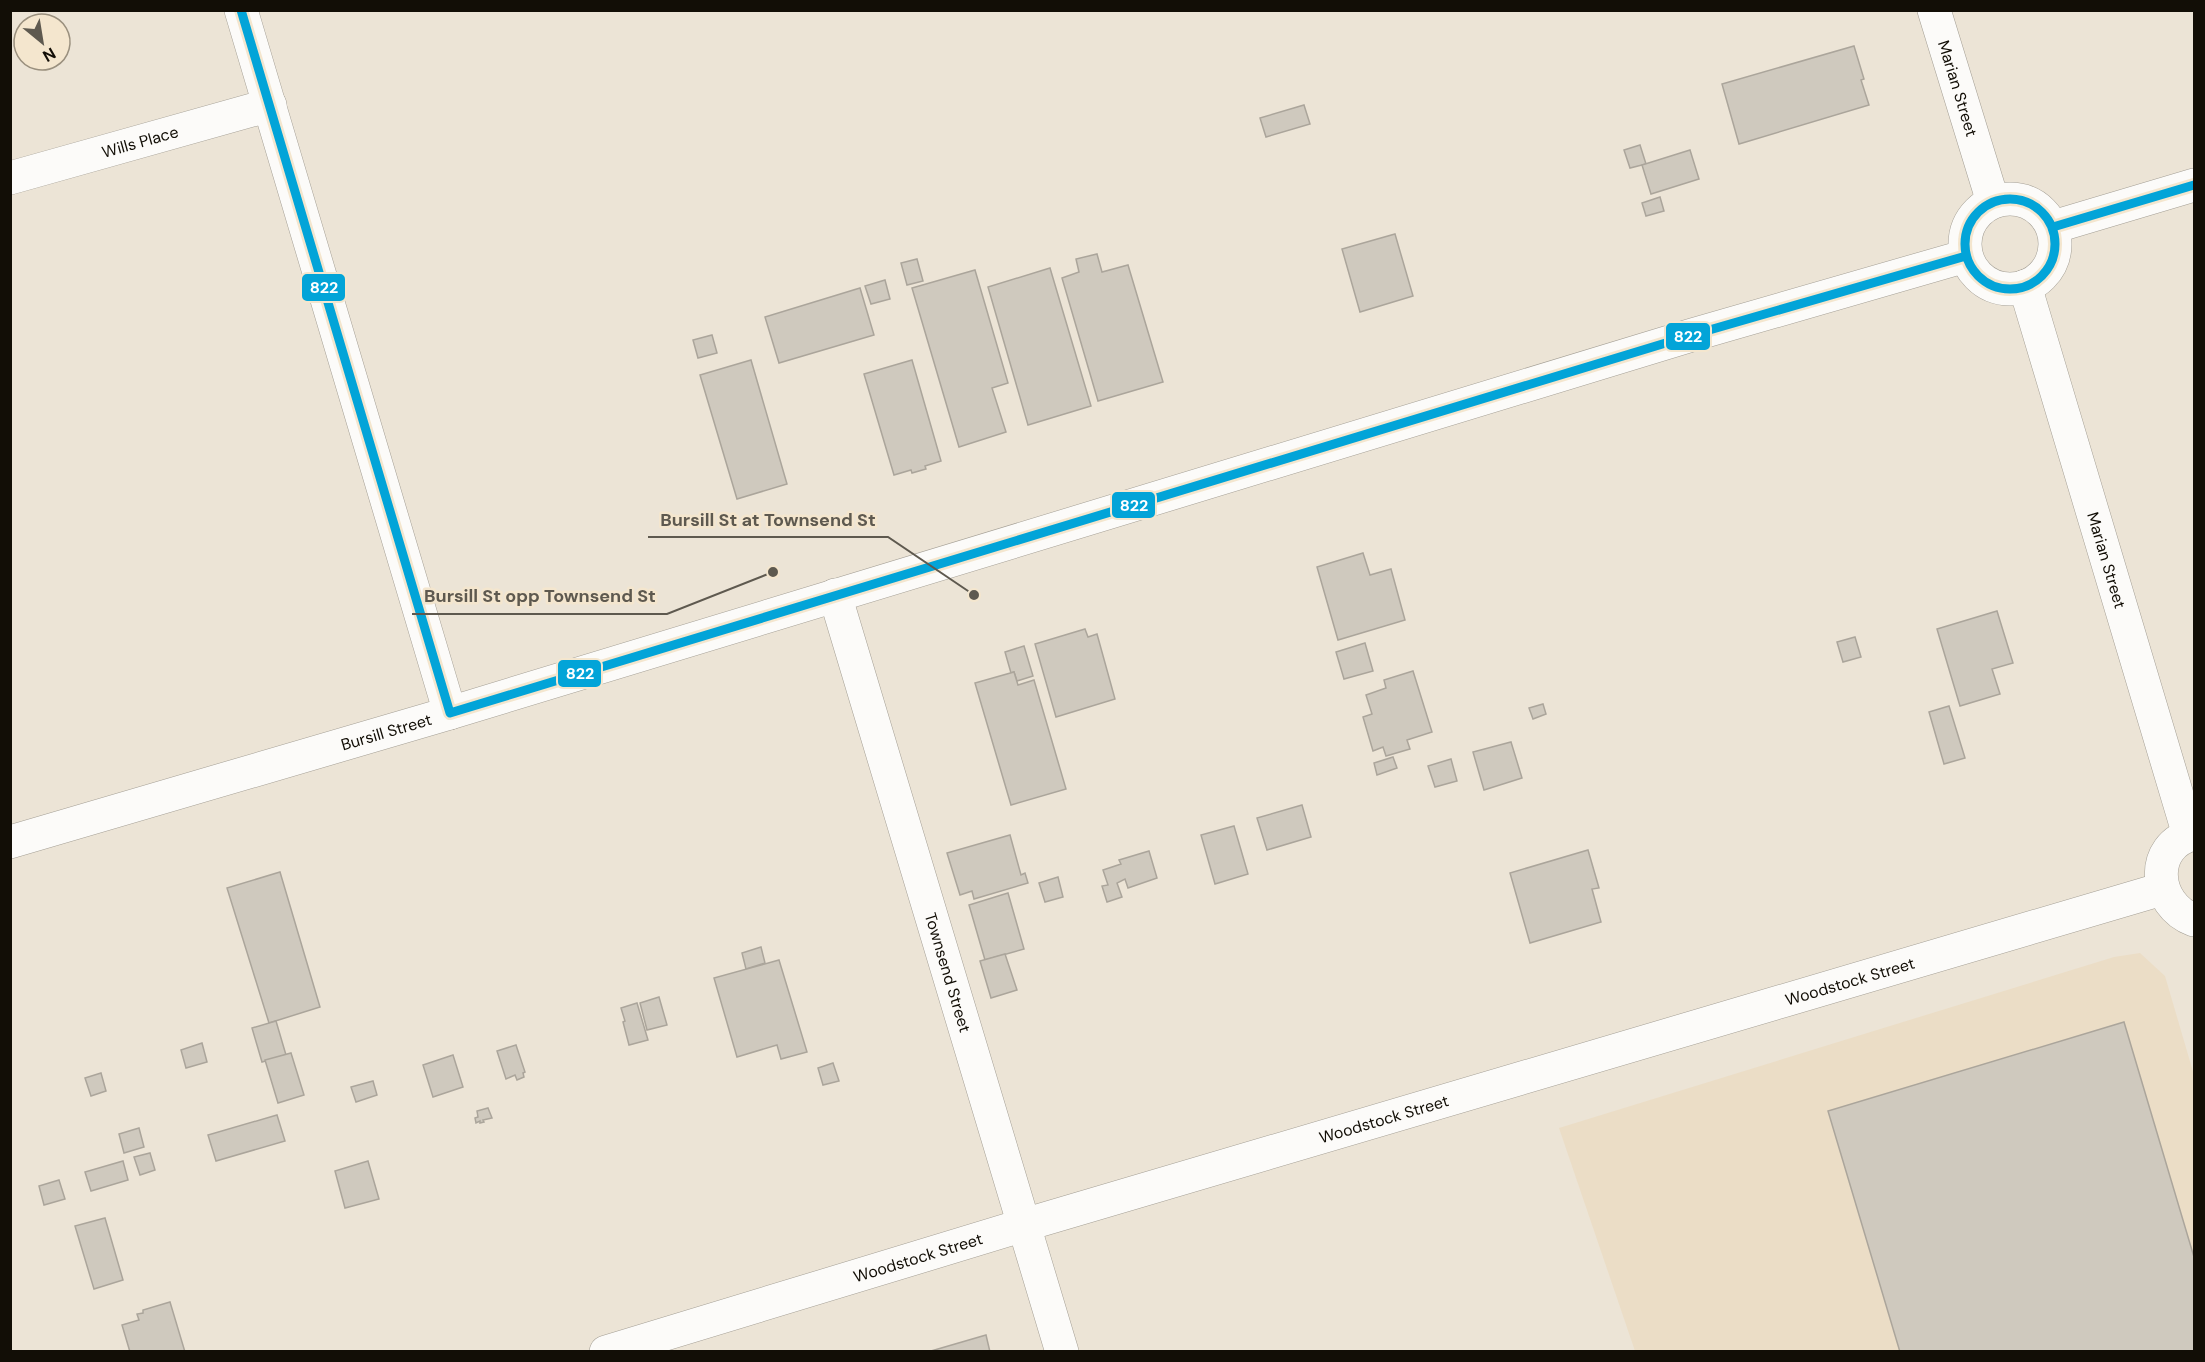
<svg xmlns="http://www.w3.org/2000/svg" width="2205" height="1362" font-family="'DM Sans',sans-serif">
	<rect width="100%" height="100%" fill="#ece4d6"/>
	<polygon fill="#ebddc6" points="2140,953 2165,976 2194,1075 2194,1351 1635,1351 1559,1128 2114,957"/>
	<g fill="#cfc9be" stroke="#aba59b" stroke-width="1.5">
		<polygon points="1854,46 1864,79 1861,80 1869,105 1739,144 1722,84"/>
		<polygon points="1304,105 1310,124 1266,137 1260,118"/>
		<polygon points="1640,145 1646,164 1630,168 1624,150"/>
		<polygon points="1690,150 1699,179 1651,194 1642,165"/>
		<polygon points="1660,197 1664,211 1646,216 1642,203"/>
		<polygon points="1395,234 1413,296 1360,312 1342,249"/>
		<polygon points="1097,254 1102,272 1128,265 1163,382 1098,401 1062,278 1079,272 1076,259"/>
		<polygon points="917,259 923,281 907,285 901,263"/>
		<polygon points="1050,268 1091,406 1028,425 988,287"/>
		<polygon points="975,270 1008,383 992,388 1006,432 959,447 912,288"/>
		<polygon points="885,280 890,299 871,304 865,286"/>
		<polygon points="860,288 874,335 779,363 765,317"/>
		<polygon points="712,335 717,353 698,358 693,340"/>
		<polygon points="751,360 787,484 737,499 700,375"/>
		<polygon points="912,360 941,461 925,466 926,469 912,473 911,470 894,475 864,374"/>
		<polygon points="1363,553 1370,575 1391,569 1405,620 1338,640 1317,567"/>
		<polygon points="1997,611 2013,663 1992,669 2000,694 1960,706 1937,629"/>
		<polygon points="1085,629 1088,637 1097,634 1115,699 1056,717 1035,644"/>
		<polygon points="1855,637 1861,657 1843,662 1837,642"/>
		<polygon points="1365,643 1373,671 1344,679 1336,652"/>
		<polygon points="1024,646 1033,676 1017,681 1014,672 1011,673 1005,652"/>
		<polygon points="1413,671 1432,732 1407,740 1410,749 1386,756 1383,747 1373,751 1363,717 1372,714 1366,695 1386,688 1384,680"/>
		<polygon points="1014,672 1018,685 1034,680 1066,789 1011,805 975,683"/>
		<polygon points="1543,704 1546,714 1533,719 1529,708"/>
		<polygon points="1949,706 1965,758 1944,764 1929,712"/>
		<polygon points="1511,742 1522,778 1484,790 1473,752"/>
		<polygon points="1393,757 1397,768 1377,775 1374,763"/>
		<polygon points="1451,759 1457,781 1435,787 1428,766"/>
		<polygon points="1302,805 1311,837 1267,850 1257,818"/>
		<polygon points="1234,826 1248,874 1215,884 1201,835"/>
		<polygon points="1010,835 1021,875 1025,873 1028,883 974,899 972,891 960,895 947,853"/>
		<polygon points="1588,850 1599,888 1592,889 1601,922 1530,943 1510,873"/>
		<polygon points="1149,851 1157,878 1128,888 1125,879 1117,883 1122,897 1107,902 1102,886 1108,885 1103,870 1121,864 1119,860"/>
		<polygon points="280,872 320,1007 269,1023 227,888"/>
		<polygon points="1058,877 1063,897 1045,902 1039,883"/>
		<polygon points="1008,893 1024,949 985,960 969,905"/>
		<polygon points="761,947 765,963 746,969 742,953"/>
		<polygon points="1005,954 1017,990 991,998 980,961"/>
		<polygon points="779,960 807,1052 781,1059 777,1045 737,1057 714,978"/>
		<polygon points="659,997 667,1025 647,1030 640,1003"/>
		<polygon points="637,1003 648,1040 629,1045 623,1022 625,1021 621,1008"/>
		<polygon points="276,1021 286,1055 262,1062 252,1028"/>
		<polygon points="2124,1022 2194,1257 2194,1352 1900,1352 1828,1111"/>
		<polygon points="202,1043 207,1062 186,1068 181,1050"/>
		<polygon points="516,1045 525,1072 523,1073 524,1077 517,1080 515,1075 506,1079 497,1051"/>
		<polygon points="291,1053 304,1095 278,1103 265,1060"/>
		<polygon points="453,1055 463,1087 433,1097 423,1065"/>
		<polygon points="833,1063 839,1081 823,1085 818,1068"/>
		<polygon points="101,1073 106,1091 91,1096 85,1078"/>
		<polygon points="373,1081 377,1095 356,1102 351,1087"/>
		<polygon points="488,1108 492,1118 483,1120 484,1122 480,1123 480,1121 476,1123 475,1118 478,1117 477,1111"/>
		<polygon points="277,1115 285,1141 216,1161 208,1135"/>
		<polygon points="139,1128 144,1147 124,1153 119,1134"/>
		<polygon points="150,1153 155,1170 140,1175 134,1157"/>
		<polygon points="123,1161 128,1180 91,1191 85,1172"/>
		<polygon points="368,1161 379,1199 345,1208 335,1171"/>
		<polygon points="59,1180 65,1199 44,1205 39,1186"/>
		<polygon points="105,1218 123,1280 94,1289 75,1226"/>
		<polygon points="170,1302 185,1352 130,1352 122,1325 139,1320 137,1314 143,1313 143,1310"/>
		<polygon points="986,1335 990,1352 931,1351"/>
	</g>
	<g fill="none" stroke-linecap="round" stroke-linejoin="round">
		<g stroke="#a49f95" stroke-width="34">
			<g id="minor">
				<polyline points="241,10 450,713"/>
				<path id="s1" d="M1934,10L1993,202"/>
				<path id="s2" d="M10,178L270,105"/>
				<circle cx="2010" cy="244" r="45"/>
				<polyline points="2053,227 2194,185"/>
				<path id="s3" d="M2025,286L2189,835"/>
				<path id="s4" d="M835,595L1062,1352"/>
				<path d="M2194,834C2148,845 2153,905 2194,920"/>
				<path id="s5" d="M10,842L450,713L1692,335L1966,256"/>
				<path id="s6" d="M606,1352L1024,1225L2162,889"/>
			</g>
		</g>
		<use href="#minor" stroke="#fcfbf9" stroke-width="33"/>
		<g stroke="#f4e6ce" stroke-width="14">
			<g id="bus-1">
				<polyline points="241,10 450,713 1692,335 1966,256"/>
				<circle cx="2010" cy="244" r="45"/>
				<polyline points="2053,227 2194,185"/>
			</g>
		</g>
		<use href="#bus-1" stroke="#02a4d8" stroke-width="9"/>
	</g>
	<g text-anchor="middle" dominant-baseline="central" stroke-width="5" stroke-linejoin="round" paint-order="stroke">
		<g font-size="16" fill="#120e06" stroke="#f4e6ce">
			<text stroke="none"><textPath href="#s1" startOffset="82">Marian Street</textPath></text>
			<text stroke="none"><textPath href="#s2" startOffset="135">Wills Place</textPath></text>
			<text stroke="none"><textPath href="#s3" startOffset="286">Marian Street</textPath></text>
			<text stroke="none"><textPath href="#s5" startOffset="392">Bursill Street</textPath></text>
			<text stroke="none"><textPath href="#s4" startOffset="394">Townsend Street</textPath></text>
			<text stroke="none"><textPath href="#s6" startOffset="1298">Woodstock Street</textPath></text>
			<text stroke="none"><textPath href="#s6" startOffset="812">Woodstock Street</textPath></text>
			<text stroke="none"><textPath href="#s6" startOffset="326">Woodstock Street</textPath></text>
		</g>
	</g>
	<path fill="none" stroke="#5e594f" stroke-width="2" d="M974 595L888 537H648M773 572L667 614H412"/>
	<g fill="#5e594f" stroke="#f4e6ce" stroke-width="2">
		<circle cx="974" cy="595" r="6"/>
		<circle cx="773" cy="572" r="6"/>
	</g>
	<g font-size="18" text-anchor="middle" font-weight="bold" fill="#5e594f" stroke="#f4e6ce" stroke-width="5" stroke-linejoin="round" paint-order="stroke">
		<text x="768" y="526">Bursill St at Townsend St</text>
		<text x="540" y="602">Bursill St opp Townsend St</text>
	</g>
	<g stroke="#f4e6ce" stroke-width="2">
		<rect x="301" y="273" width="45" height="29" rx="6" fill="#02a4d8"/>
		<rect x="1665" y="322" width="46" height="29" rx="6" fill="#02a4d8"/>
		<rect x="1111" y="491" width="45" height="28" rx="6" fill="#02a4d8"/>
		<rect x="557" y="659" width="45" height="29" rx="6" fill="#02a4d8"/>
	</g>
	<g font-size="16" text-anchor="middle" font-weight="bold" fill="#fff">
		<text x="324" y="293">822</text>
		<text x="1688" y="342">822</text>
		<text x="1134" y="511">822</text>
		<text x="580" y="679">822</text>
	</g>
	<rect width="2205" height="1362" fill="none" stroke="#120e06" stroke-width="24"/>
	<g transform="translate(42 42) rotate(150)"><circle r="28" fill="#f4e6ce" stroke="#9a907e" stroke-width="1.5"/>
	<path d="M0-4.5L10 22L0 15L-10 22Z" fill="#5e594f"/>
	<text y="-9" font-size="16" font-weight="bold" text-anchor="middle" fill="#120e06">N</text>
	</g>
</svg>
